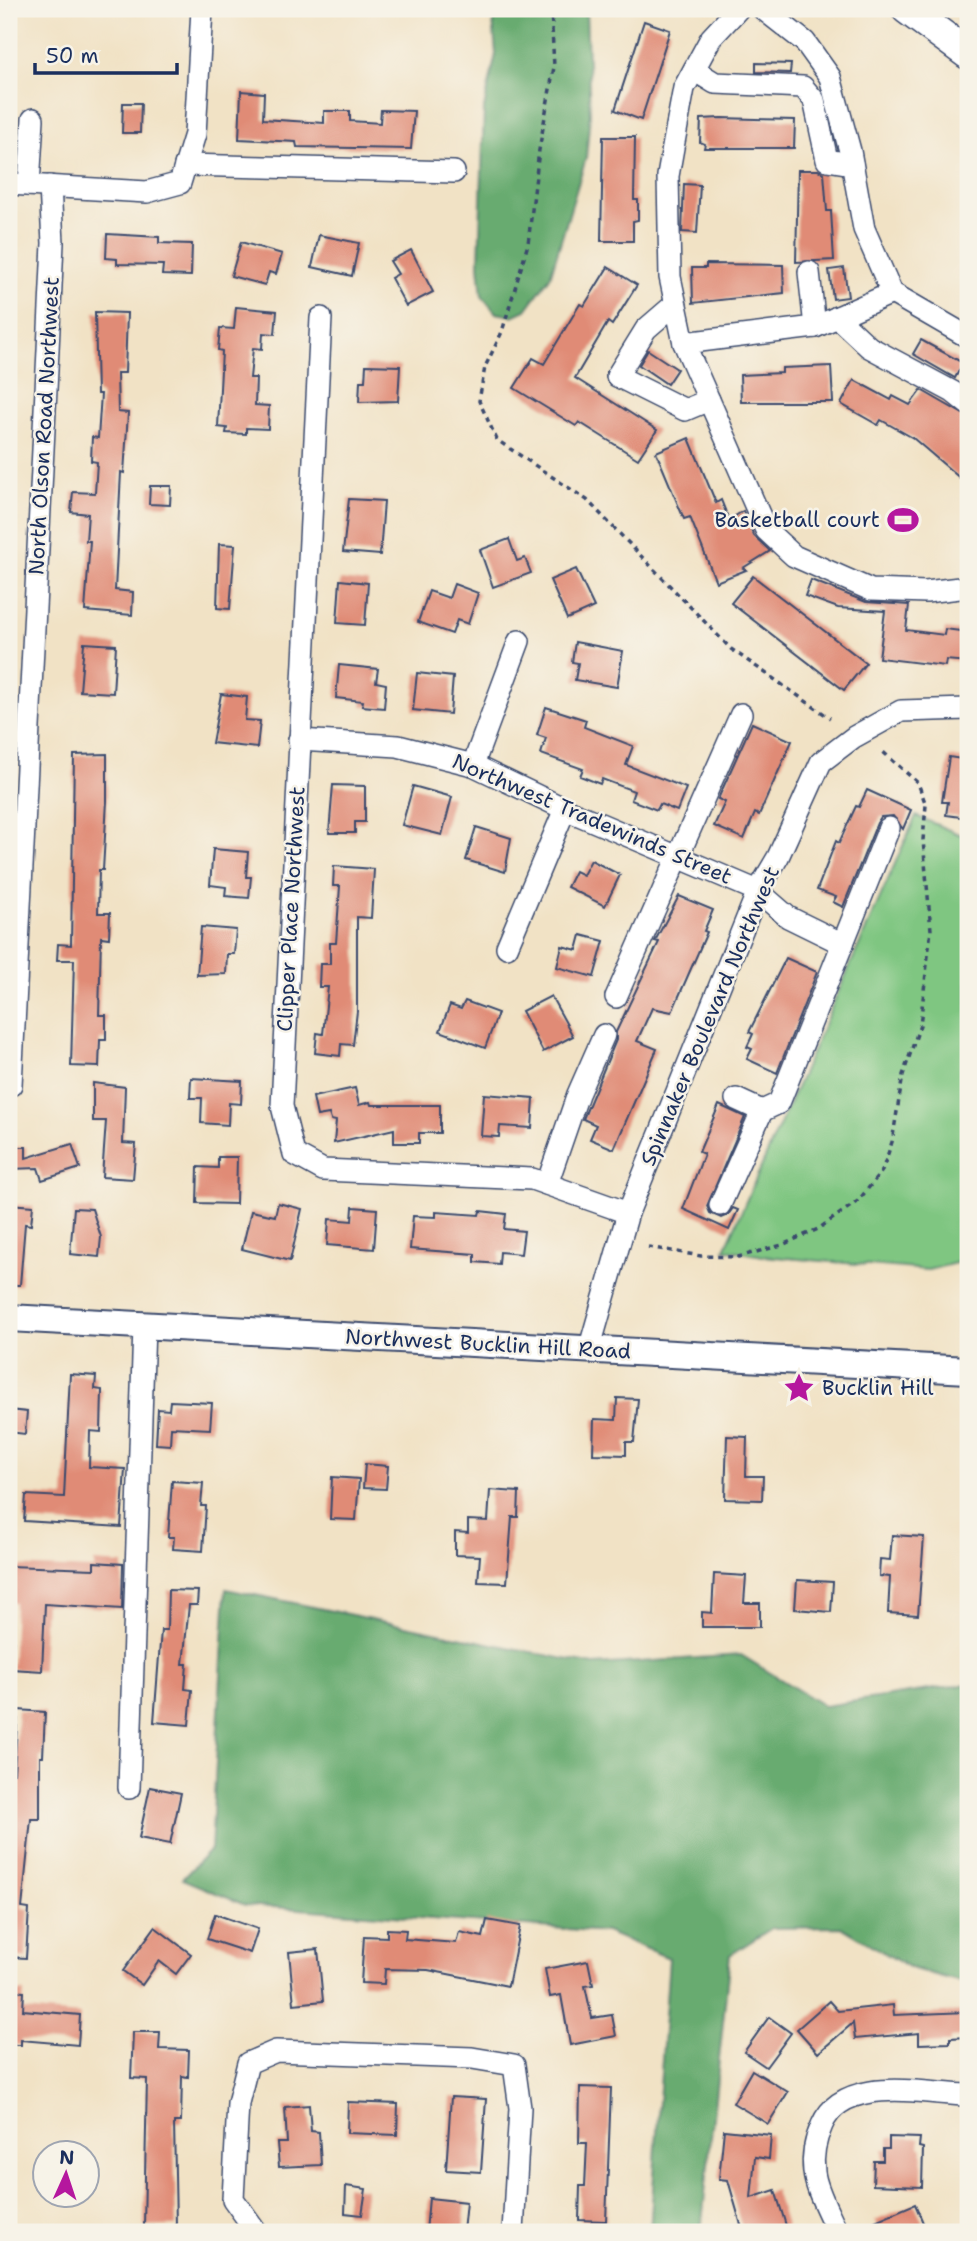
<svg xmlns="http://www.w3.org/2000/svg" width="977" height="2241" font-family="'Shantell Sans',sans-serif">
	<rect width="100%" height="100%" fill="#f7f3e8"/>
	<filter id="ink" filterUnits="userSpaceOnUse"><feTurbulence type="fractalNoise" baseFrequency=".0143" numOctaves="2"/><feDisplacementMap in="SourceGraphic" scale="14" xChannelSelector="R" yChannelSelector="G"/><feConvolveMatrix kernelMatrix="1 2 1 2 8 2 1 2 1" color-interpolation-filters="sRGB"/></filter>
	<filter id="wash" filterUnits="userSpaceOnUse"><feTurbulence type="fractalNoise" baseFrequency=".00686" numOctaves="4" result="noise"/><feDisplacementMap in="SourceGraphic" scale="28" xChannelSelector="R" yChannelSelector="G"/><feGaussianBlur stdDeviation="1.57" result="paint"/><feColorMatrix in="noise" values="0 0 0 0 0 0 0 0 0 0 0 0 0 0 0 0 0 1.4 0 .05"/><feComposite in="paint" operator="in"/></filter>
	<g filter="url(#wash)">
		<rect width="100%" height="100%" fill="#f1e2c5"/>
		<polygon fill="#7fc681" stroke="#4d7a70" stroke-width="2" points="916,816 968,838 968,1260 928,1270 763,1256 725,1249"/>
		<g fill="#67ab6f" stroke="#416d66" stroke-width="2">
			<polygon points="492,9 586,9 590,114 586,158 550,277 526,310 513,316 496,313 482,296 479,265 484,108 496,54"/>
			<polygon points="226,1589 594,1665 741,1655 824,1706 968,1684 968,1984 910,1968 841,1927 772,1928 730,1955 701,2232 650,2232 669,1958 606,1932 245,1905 182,1879 211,1849"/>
		</g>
		<g id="blocks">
			<g fill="#e08b76">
				<polygon points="644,21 670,30 641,120 615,110"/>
				<polygon points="756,63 791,64 790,73 756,72"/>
				<polygon points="241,91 264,93 263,119 324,123 324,111 350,111 350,121 380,123 381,110 414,111 411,149 297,147 296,142 239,139"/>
				<polygon points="123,103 141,103 140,133 122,133"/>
				<polygon points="721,118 795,120 794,148 704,148 705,144 700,142 701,119"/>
				<polygon points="603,137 635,137 634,200 638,200 638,220 633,221 633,241 601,241"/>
				<polygon points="798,170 818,170 824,173 827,211 831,211 834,260 796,262"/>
				<polygon points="684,184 700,185 697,233 682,232"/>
				<polygon points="107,234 159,237 159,243 192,244 191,276 162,275 163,265 117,264 117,259 106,258"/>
				<polygon points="319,235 359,243 352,276 312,267"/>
				<polygon points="241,242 282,254 276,274 269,272 265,285 231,276"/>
				<polygon points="411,250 433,292 406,306 391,278 398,274 390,261"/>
				<polygon points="706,264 783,265 784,293 693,303 692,268 706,268"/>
				<polygon points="608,267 637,285 612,325 608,322 575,378 657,430 638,459 579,422 576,426 514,388 533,358 544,364 580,304 584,306"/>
				<polygon points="844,268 848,297 833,299 829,270"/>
				<polygon points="236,307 277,311 275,334 263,333 262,349 253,348 250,378 256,378 255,405 269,406 268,429 246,428 246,434 226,433 227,428 218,427 222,351 218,350 220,328 234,329"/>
				<polygon points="95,312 127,313 125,373 117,373 118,412 128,413 124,473 121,472 115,590 133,592 132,615 85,611 90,541 86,541 88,514 71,512 73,492 95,493 97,462 91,461 92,437 98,438 101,394 97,394"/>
				<polygon points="921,340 963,363 955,378 913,354"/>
				<polygon points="648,350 677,369 667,384 639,365"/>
				<polygon points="366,365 400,366 398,401 359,402 360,381 365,381"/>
				<polygon points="831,366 833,402 741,402 740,375 782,373 782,368"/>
				<polygon points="854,380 891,400 893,396 910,405 921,390 968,417 968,485 913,438 881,420 878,425 841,404"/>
				<polygon points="689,438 716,503 721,500 729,520 743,511 754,536 770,551 743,568 746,570 716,582 690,517 684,519 656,452"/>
				<polygon points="150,486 171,486 170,505 149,504"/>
				<polygon points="349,499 384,501 380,555 343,552"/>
				<polygon points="509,539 517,561 525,558 531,573 493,587 480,550"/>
				<polygon points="219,544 235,545 230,609 217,608"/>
				<polygon points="576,569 594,607 567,619 550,580"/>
				<polygon points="753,576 866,663 844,690 731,603"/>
				<polygon points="340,580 368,583 365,625 337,623"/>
				<polygon points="811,580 866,602 909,605 906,630 944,635 945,629 968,632 968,662 946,660 945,666 879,658 885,611 838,608 805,596"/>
				<polygon points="454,584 478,593 468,624 457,620 452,634 418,622 429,591 449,598"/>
				<polygon points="575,642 623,651 617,687 575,680 578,663 572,662"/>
				<polygon points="84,643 116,645 113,693 80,691"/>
				<polygon points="339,665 378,669 376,682 386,684 384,708 362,706 363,701 336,698"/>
				<polygon points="417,673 453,677 450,714 413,710"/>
				<polygon points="221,694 247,697 245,720 260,721 257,748 212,743"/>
				<polygon points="546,707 586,720 584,727 633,746 626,765 686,788 677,811 660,804 657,810 631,800 634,791 602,779 600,784 580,776 583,769 541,754 546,738 537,735"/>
				<polygon points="752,723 792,741 759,815 755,813 744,839 714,826 725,802 718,799"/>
				<polygon points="107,754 107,801 103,870 99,870 98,913 110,913 109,938 101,937 99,1015 106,1015 106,1040 100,1040 99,1067 71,1066 74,960 57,960 58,944 71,945 74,755"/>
				<polygon points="949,757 968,760 968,818 946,815 948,802 942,802"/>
				<polygon points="333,785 365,786 365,822 355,822 355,833 329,833"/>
				<polygon points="413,786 452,797 442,835 402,825"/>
				<polygon points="867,790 911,810 903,829 893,816 881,817 877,823 843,907 833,902 836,897 817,890 836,841 839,843 856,806 859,807"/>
				<polygon points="476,827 511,838 505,872 466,860"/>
				<polygon points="213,849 248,852 246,877 251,877 249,898 225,896 226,887 210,885"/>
				<polygon points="591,860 620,875 605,906 567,887 575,871 583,875"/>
				<polygon points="334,866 374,869 371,918 357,917 357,1011 353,1045 341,1044 340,1056 315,1053 317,1033 323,1034 328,987 319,987 320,964 330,964 330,943 336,943 340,886 333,886"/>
				<polygon points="679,896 713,910 704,931 707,932 672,1012 652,1008 637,1041 657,1049 614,1149 590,1139 596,1125 583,1119 616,1040 616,1032 659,942 655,941"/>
				<polygon points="201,927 236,930 234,954 227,954 226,974 197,975"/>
				<polygon points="581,935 604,941 594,977 557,967 562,946 577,950"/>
				<polygon points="786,958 817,972 777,1073 747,1059 752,1049 747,1047 753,1034 749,1032"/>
				<polygon points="551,996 573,1036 543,1052 522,1011"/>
				<polygon points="465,1001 498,1013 485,1048 440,1031 450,1005 461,1009"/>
				<polygon points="191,1078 242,1081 241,1104 229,1103 228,1125 201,1123 202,1098 190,1098"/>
				<polygon points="93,1083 125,1087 123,1143 136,1144 133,1179 102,1177 106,1121 93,1121"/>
				<polygon points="355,1088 359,1105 370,1102 371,1105 440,1105 440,1133 419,1133 419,1143 394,1143 394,1129 334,1143 336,1121 331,1120 329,1114 317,1116 313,1097"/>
				<polygon points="484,1094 534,1098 532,1128 500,1126 499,1137 481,1136"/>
				<polygon points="719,1105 745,1117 707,1206 710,1213 721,1218 728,1215 733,1208 738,1210 729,1230 683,1209 704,1154 699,1152"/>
				<polygon points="72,1144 80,1168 42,1180 38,1168 9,1169 9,1147 26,1147 26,1158"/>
				<polygon points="218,1157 237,1157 236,1204 197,1203 198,1167 218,1168"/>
				<polygon points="278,1203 302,1209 290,1261 242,1249 251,1211 275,1216"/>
				<polygon points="9,1204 33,1206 31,1225 25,1224 20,1285 9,1285"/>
				<polygon points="353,1207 377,1209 374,1249 327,1245 329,1219 352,1221"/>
				<polygon points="74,1208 92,1209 101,1237 99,1257 70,1254"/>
				<polygon points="480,1211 506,1214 504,1229 524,1231 521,1254 500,1252 499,1264 475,1262 475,1254 410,1249 413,1216 436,1217 436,1212 479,1215"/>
				<polygon points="70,1374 96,1376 95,1389 102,1390 101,1432 90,1431 89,1467 125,1469 121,1527 24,1521 26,1495 64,1497"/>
				<polygon points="617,1398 638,1399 634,1442 626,1442 626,1455 593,1454 594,1419 616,1420"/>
				<polygon points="170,1401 212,1403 210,1429 171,1427 170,1445 156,1444 158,1409 169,1410"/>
				<polygon points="9,1410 27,1412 25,1434 9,1432"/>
				<polygon points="727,1436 747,1437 746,1476 763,1476 762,1500 725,1499"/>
				<polygon points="365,1464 388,1466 386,1489 363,1488"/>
				<polygon points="332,1477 359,1479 356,1520 330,1519"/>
				<polygon points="172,1481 203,1483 201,1506 206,1506 203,1551 173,1549 174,1537 168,1537"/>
				<polygon points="490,1490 519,1492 518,1517 512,1517 507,1583 478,1582 480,1556 455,1555 455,1532 468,1533 468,1520 488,1521"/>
				<polygon points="892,1535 924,1537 918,1615 888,1613 890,1577 879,1576 880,1559 890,1560"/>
				<polygon points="94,1562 123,1564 122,1609 45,1604 42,1671 12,1669 15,1603 9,1603 9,1566 94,1569"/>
				<polygon points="714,1574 746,1576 744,1603 760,1603 760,1627 702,1627 702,1612 712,1613"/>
				<polygon points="797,1580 833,1582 831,1612 795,1609"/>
				<polygon points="168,1590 198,1591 197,1605 189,1605 183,1664 187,1664 185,1689 192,1690 189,1725 154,1722 161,1630 167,1630"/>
				<polygon points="18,1710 45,1712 43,1757 40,1757 40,1819 31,1819 22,1908 29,1909 26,1958 9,1957 9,1842 12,1843 12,1773 14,1773"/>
				<polygon points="150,1787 181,1793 170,1844 139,1838"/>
				<polygon points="215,1914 258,1929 250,1953 207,1939"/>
				<polygon points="487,1920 520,1926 508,1986 428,1970 385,1969 384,1984 361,1983 364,1936 387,1937 387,1929 406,1930 405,1939 456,1943 459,1932 483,1937"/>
				<polygon points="155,1927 191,1954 176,1974 159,1961 142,1985 123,1971"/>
				<polygon points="318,1949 323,2001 294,2004 289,1952"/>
				<polygon points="588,1961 593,1985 585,1986 592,2018 612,2015 616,2036 570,2045 561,1995 550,1997 545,1969"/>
				<polygon points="9,1991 24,1992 23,2010 80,2015 78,2045 21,2040 21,2045 9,2045"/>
				<polygon points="829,2001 838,2011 893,2005 894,2015 968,2012 968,2037 950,2038 950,2043 919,2044 919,2033 855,2039 853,2023 818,2053 797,2029"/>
				<polygon points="769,2017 791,2033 766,2067 744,2052"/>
				<polygon points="133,2032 160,2032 159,2049 189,2050 188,2077 182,2076 181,2122 174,2122 176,2226 144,2227 147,2079 131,2078"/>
				<polygon points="752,2070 788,2092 768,2124 733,2103"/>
				<polygon points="580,2087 611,2088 606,2221 579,2220 580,2186 585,2186 587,2143 579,2143"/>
				<polygon points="451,2097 486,2099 481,2172 446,2170"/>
				<polygon points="348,2102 398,2104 397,2135 347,2133"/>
				<polygon points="309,2105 311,2131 319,2132 321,2165 279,2167 277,2143 287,2143 285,2107"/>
				<polygon points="724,2130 771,2135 769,2159 755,2157 751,2198 775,2190 788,2232 743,2232 728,2180 719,2179"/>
				<polygon points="889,2137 920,2138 919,2147 923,2148 922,2187 873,2185 874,2161 883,2161 883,2149 889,2149"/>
				<polygon points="346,2186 366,2189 362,2215 345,2213"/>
				<polygon points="429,2198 466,2202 463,2232 426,2232"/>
				<polygon points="915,2204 927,2232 879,2232 875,2221"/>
			</g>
		</g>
	</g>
	<g filter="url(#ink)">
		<use href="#blocks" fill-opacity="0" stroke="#3b4a6d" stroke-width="2"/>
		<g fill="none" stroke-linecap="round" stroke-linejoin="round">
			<g stroke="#3b4a6d" stroke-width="24">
				<g id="minor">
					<polyline points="738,9 711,38 684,88 674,142 668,176 670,277 684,343 766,530 794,556 871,590 926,592 968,587"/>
					<polyline points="763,9 805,42 830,77 850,151 864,229 892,293 968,337"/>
					<polyline points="694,70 715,83 803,87 814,100 827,160 852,164"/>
					<polyline points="185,165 454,172"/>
					<polyline points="9,184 147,192 180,183 195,134 202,9"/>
					<polyline points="29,185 33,119"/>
					<polyline points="809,272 815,327"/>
					<polyline points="675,304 646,329 617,376 685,410 709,400"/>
					<polyline points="837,317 869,347 953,392 968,404"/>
					<polyline points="321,318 282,1106 294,1154 323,1170 532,1179 628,1213"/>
					<polyline points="684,343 815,327 892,293"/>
					<polyline points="299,740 398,746 473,765 565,809 758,891 788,917 843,944"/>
					<polyline points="473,765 519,641"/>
					<polyline points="507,947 565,809"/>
					<polyline points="616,997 741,714"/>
					<polyline points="11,1085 48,350 53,243 50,186"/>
					<polyline points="736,1099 762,1111"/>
					<polyline points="547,1184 578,1094 604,1035"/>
					<polyline points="720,1205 762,1111 779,1103 889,828"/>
					<polyline points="589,1350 628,1213 758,891 778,857 821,762 854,737 901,711 968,709"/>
					<polyline points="129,1788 144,1326"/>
					<polyline points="256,2231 233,2199 238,2103 248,2063 276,2051 472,2058 514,2065 520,2108 513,2232"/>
					<path d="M837,2232C830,2214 816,2191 814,2172C812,2156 815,2140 822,2125C843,2074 923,2094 968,2095"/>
				</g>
			</g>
			<g stroke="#3b4a6d" stroke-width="30">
				<polyline id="major" points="9,1318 968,1370"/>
			</g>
			<g stroke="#3b4a6d" stroke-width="33">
				<polyline id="highway" points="907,9 968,54"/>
			</g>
			<g stroke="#3b4a6d" stroke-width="3.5" stroke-dasharray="5 5" stroke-linecap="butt">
				<polyline points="551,9 554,67 539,150 528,244 502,332 485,367 479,401 497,440 587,500 731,649 830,718"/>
				<polyline points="648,1247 701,1256 738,1257 782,1245 818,1229 858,1201 882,1171 892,1142 903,1075 920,1025 931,930 923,840 926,805 918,783 882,751"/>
			</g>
			<use href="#minor" stroke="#fff" stroke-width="21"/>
			<use href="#major" stroke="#fff" stroke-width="26"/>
			<use href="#highway" stroke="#fff" stroke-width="30"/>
		</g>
	</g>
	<defs>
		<g id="stadium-bare" transform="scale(2.415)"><path d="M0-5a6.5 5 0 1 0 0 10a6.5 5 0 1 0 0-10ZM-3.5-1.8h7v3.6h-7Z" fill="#b5179e" stroke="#f7f3e8" stroke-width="2.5" paint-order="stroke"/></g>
		<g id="sight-bare" transform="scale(2.415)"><path d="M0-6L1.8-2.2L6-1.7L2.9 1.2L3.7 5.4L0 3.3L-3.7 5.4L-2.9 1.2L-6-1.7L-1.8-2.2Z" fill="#b5179e" stroke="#f7f3e8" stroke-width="2.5" paint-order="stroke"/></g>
	</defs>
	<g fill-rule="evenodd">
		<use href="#stadium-bare" x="903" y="520"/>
		<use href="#sight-bare" x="799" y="1388"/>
	</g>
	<g text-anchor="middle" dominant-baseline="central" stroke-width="5" stroke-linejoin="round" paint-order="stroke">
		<g font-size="21" fill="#1b2f5e" stroke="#f7f3e8">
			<text transform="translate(44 426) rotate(-87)">North Olson Road Northwest</text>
			<text transform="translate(592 819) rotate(23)">Northwest Tradewinds Street</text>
			<text transform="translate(291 909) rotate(-87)">Clipper Place Northwest</text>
			<text transform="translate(710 1016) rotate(-67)">Spinnaker Boulevard Northwest</text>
			<text transform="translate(488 1344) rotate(3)">Northwest Bucklin Hill Road</text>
		</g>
		<g font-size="21" fill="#1b2f5e" stroke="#f7f3e8" text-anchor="end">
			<text x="880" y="520">Basketball court</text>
			<text x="822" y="1388" text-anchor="start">Bucklin Hill</text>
		</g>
	</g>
	<rect width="977" height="2241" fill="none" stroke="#f7f3e8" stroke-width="35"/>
	<g transform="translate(66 2174) rotate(3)"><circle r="33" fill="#f7f3e8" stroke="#9fa5b1" stroke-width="2"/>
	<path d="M0-5L12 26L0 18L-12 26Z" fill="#b5179e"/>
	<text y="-10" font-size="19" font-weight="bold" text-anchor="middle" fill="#1b2f5e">N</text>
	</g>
	<path d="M35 63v10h142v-10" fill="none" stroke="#1b2f5e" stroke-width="3.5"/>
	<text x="46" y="63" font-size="21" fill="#1b2f5e" stroke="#f7f3e8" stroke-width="5" paint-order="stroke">50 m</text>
</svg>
